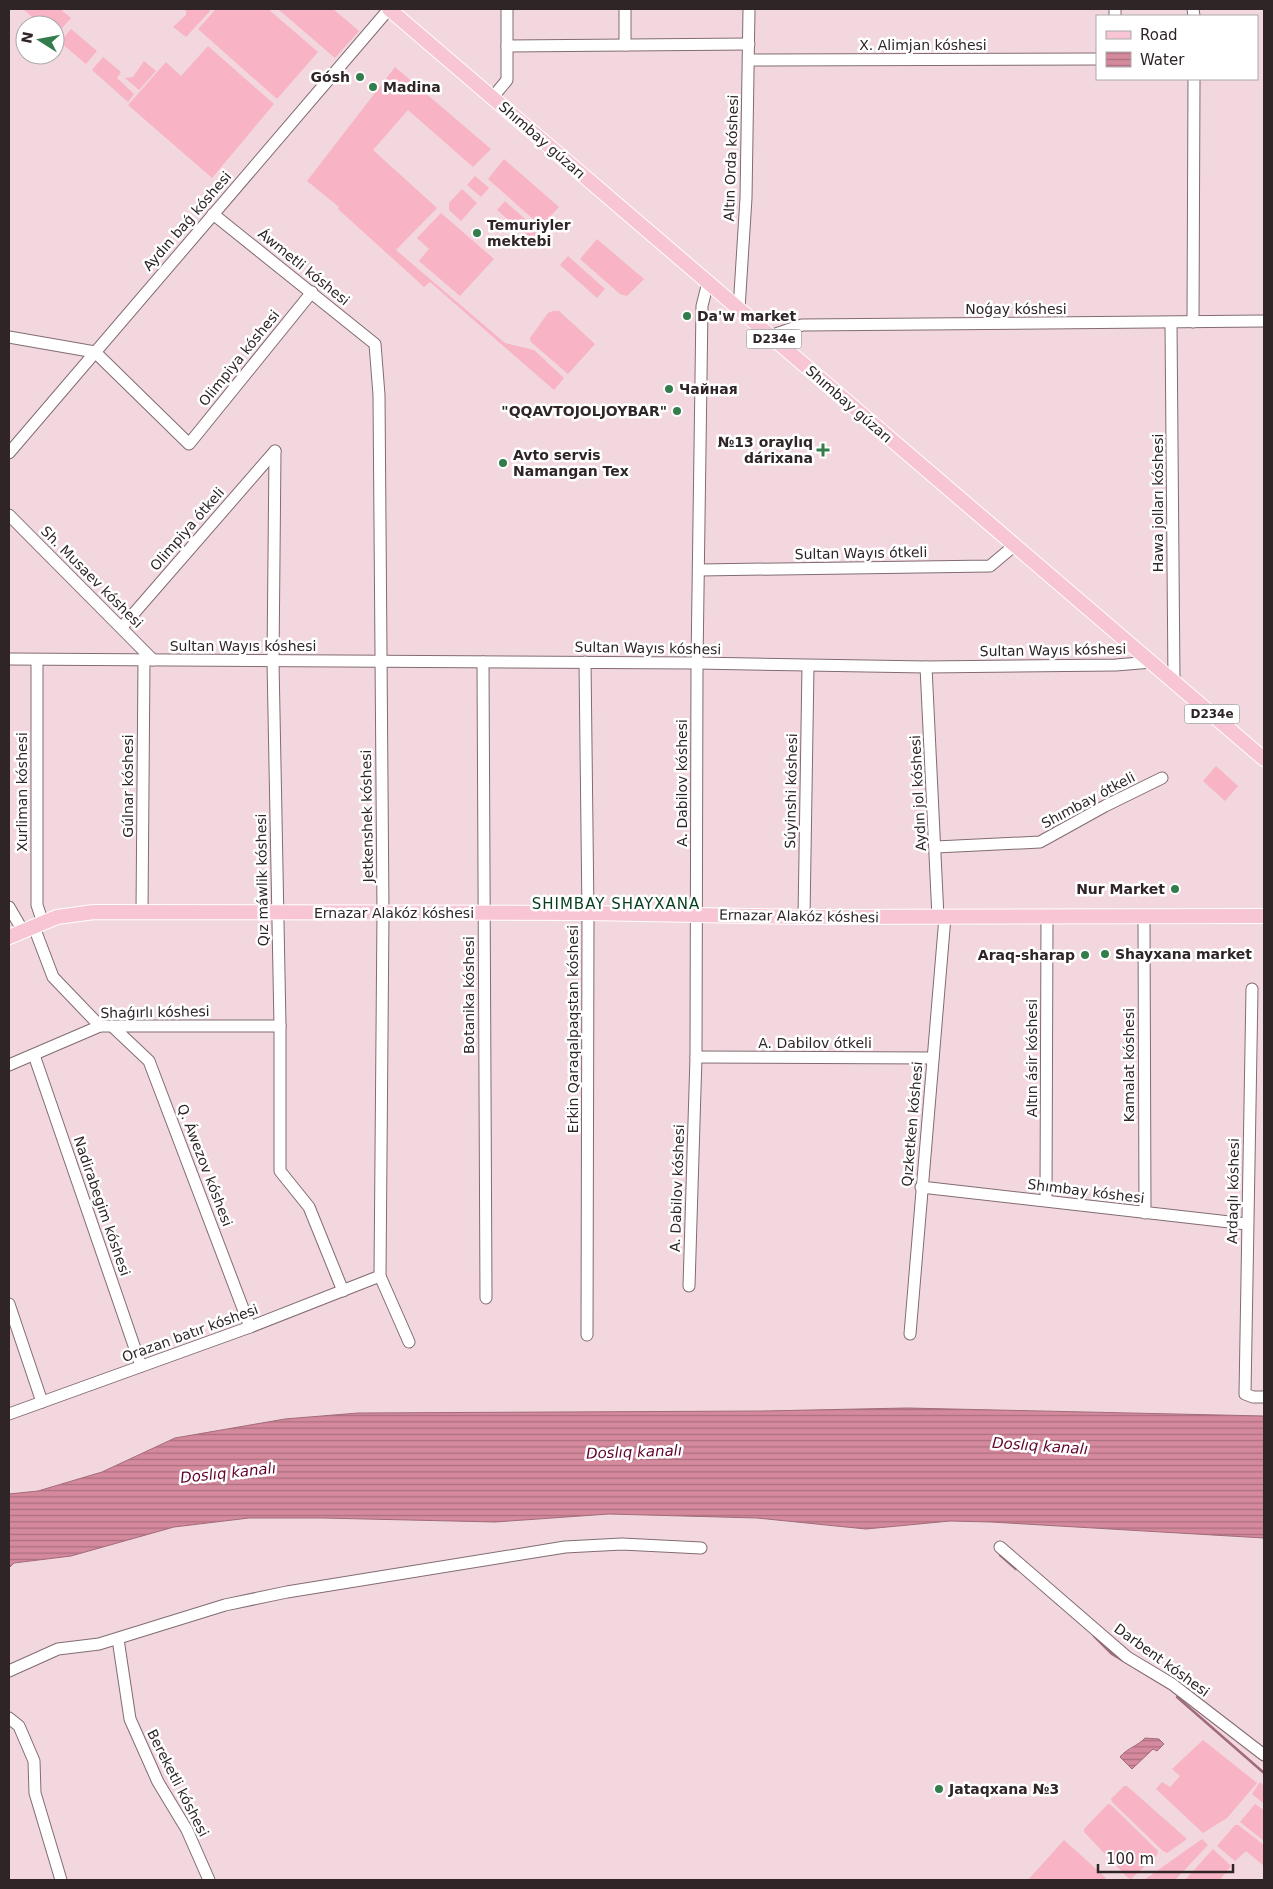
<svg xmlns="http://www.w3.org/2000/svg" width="1273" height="1889" font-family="'DejaVu Sans',sans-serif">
	<defs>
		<pattern id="water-rules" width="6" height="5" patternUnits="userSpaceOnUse" patternTransform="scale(1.25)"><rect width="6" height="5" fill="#d4899d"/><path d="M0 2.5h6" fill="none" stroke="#ac7080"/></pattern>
	</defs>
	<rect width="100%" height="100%" fill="#f2d8de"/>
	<g fill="#f8b3c5">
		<polygon points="23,9 60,9 71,18 55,36 55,25 41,25"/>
		<polygon points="186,9 207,9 210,11 186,37 173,27 186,15"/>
		<polygon points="216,9 268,9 318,52 277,99 198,29"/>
		<polygon points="278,9 333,9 359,31 335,58"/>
		<polygon points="71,29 97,51 86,64 60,42"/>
		<polygon points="208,46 274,104 212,178 128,105 166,62 181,76"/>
		<polygon points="103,57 121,72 117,78 134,94 128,102 92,70"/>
		<polygon points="144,61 156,71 139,90 125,78 133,77"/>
		<polygon points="395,67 491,149 473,167 408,110 373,150 437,208 396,250 505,343 534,350 564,378 554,390 430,282 424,287 338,209 339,207 307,181"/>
		<polygon points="504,159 559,207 541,226 488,179"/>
		<polygon points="475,176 489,188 481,197 467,185"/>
		<polygon points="462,189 477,203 461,221 449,210 449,203"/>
		<polygon points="505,201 543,235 536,244 497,210"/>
		<polygon points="441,213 494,259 460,296 419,261 429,249 417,238"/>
		<polygon points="597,239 644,279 627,296 620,294 580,259"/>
		<polygon points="568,256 605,289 597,298 560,265"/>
		<polygon points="553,311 559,311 595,344 568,374 531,342 530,338 548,313"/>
		<polygon points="1216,766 1238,786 1225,801 1203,781"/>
		<polygon points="1203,1740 1257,1783 1227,1818 1203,1833 1156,1789 1162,1782 1170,1787 1180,1776 1172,1769"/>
		<polygon points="1260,1782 1264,1786 1264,1804 1252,1794"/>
		<polygon points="1124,1786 1127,1786 1187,1839 1167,1853 1163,1851 1112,1802 1111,1799"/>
		<polygon points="1108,1804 1111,1805 1158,1851 1157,1855 1131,1879 1128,1878 1084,1832 1084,1829"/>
		<polygon points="1255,1804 1264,1810 1264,1841 1240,1822"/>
		<polygon points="1235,1825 1238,1825 1264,1845 1264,1866 1246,1851 1235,1861 1217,1846"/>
		<polygon points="1202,1839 1208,1845 1175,1880 1144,1880"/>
		<polygon points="1064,1840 1106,1878 1104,1880 1028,1880"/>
		<polygon points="1213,1849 1231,1866 1220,1880 1185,1880"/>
	</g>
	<g fill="url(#water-rules)" stroke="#a26b7a">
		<polygon points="907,1408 1264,1416 1264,1538 991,1522 950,1521 866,1529 757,1518 609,1514 495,1522 323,1518 249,1518 174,1527 71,1556 14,1563 9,1568 9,1494 38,1491 102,1472 175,1438 285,1419 358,1413 763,1411"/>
		<path d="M1145,1738L1159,1739L1164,1744L1157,1751L1153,1749L1132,1769L1120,1757C1127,1748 1138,1746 1145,1738Z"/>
	</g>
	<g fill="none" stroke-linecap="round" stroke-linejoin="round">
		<g stroke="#a26b7a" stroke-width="2.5">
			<polyline points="1000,1555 1016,1569"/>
			<polyline points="1094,1636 1112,1654 1168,1688"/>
			<polyline points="1177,1697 1264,1773"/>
		</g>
		<g stroke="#826c71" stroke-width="13">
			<g id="minor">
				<polyline points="1115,9 1115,16"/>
				<polyline points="1193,9 1194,16"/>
				<polyline points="625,45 625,9"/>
				<polyline points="507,46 749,44"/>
				<polyline points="749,60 1097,59"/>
				<polyline points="492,98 507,80 507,9"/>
				<polyline points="213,214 375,344 379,395 383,913 380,1276 409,1342"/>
				<polyline points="739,309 746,198 749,9"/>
				<polyline points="1193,322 1194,79"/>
				<polyline points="1171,323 1174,682"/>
				<polyline points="770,336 802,325 1264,321"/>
				<polyline points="9,337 95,352 189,444 312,292"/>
				<polyline points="275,451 273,661 280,1026 280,1171 309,1207 343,1291"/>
				<polyline points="9,453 389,9"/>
				<polyline points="9,515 153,660"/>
				<polyline points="700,570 990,566 1015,545"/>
				<polyline points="122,627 275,451"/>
				<polyline points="9,659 697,663 926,667 1116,665 1152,662"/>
				<polyline points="37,660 37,905 43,923"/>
				<polyline points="483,662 486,1298"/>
				<polyline points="585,662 588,913 587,1335"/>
				<polyline points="926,667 938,917"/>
				<polyline points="936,847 1040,842 1105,806 1162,778"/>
				<polyline points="9,907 23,931"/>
				<polyline points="142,912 144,660"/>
				<polyline points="804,917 808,666"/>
				<polyline points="1144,917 1145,1213"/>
				<polyline points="34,927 53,977 100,1026"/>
				<polyline points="1252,989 1245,1394 1253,1397 1264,1397"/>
				<polyline points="112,1026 149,1061 250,1327"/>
				<polyline points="34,1055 141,1366"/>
				<polyline points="696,1057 933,1058"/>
				<polyline points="9,1065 100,1026 280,1026"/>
				<polyline points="921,1187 1247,1224"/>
				<polyline points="1046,1200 1047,916"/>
				<polyline points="689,1286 696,1057 697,663 702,306 708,282"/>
				<polyline points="9,1304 42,1402"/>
				<polyline points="910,1334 945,917"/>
				<polyline points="9,1414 250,1327 380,1276"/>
				<polyline points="1000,1547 1127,1657 1172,1684 1264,1755"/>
				<polyline points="118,1639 130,1719 158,1782 187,1830 209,1880"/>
				<polyline points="9,1671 58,1649 99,1644 225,1605 287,1592 565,1547 622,1544 701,1548"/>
				<polyline points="9,1718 19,1726 34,1761 35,1793 61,1880"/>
			</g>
		</g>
		<g stroke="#fff" stroke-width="16">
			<g id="major">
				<polyline points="389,9 1264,759"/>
				<polyline points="9,937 57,917 94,912 588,913 804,917 1264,916"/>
			</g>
		</g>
		<use href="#minor" stroke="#fff" stroke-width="11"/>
		<use href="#major" stroke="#f7c5d3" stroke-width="14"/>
	</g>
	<g fill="#327d4b" stroke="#fff" stroke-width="2">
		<circle cx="360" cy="77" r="5"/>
		<circle cx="373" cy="87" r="5"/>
		<circle cx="477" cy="233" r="5"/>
		<circle cx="687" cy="316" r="5"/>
		<circle cx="669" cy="389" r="5"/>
		<circle cx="677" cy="411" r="5"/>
		<path d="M820.5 442.5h5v5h5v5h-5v5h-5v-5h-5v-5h5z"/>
		<circle cx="503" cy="463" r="5"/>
		<circle cx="1175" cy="889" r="5"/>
		<circle cx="1105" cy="954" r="5"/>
		<circle cx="1085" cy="955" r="5"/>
		<circle cx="939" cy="1789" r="5"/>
	</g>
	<g text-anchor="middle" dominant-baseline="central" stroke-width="5" stroke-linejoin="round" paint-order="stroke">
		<g fill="#fff" stroke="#6d6668" stroke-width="1">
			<rect x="746.5" y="329.5" width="55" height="19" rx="4"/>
			<rect x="1184.5" y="704.5" width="55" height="19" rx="4"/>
		</g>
		<g font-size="12" font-weight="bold" fill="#2f2527">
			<text x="774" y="339">D234e</text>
			<text x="1212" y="714">D234e</text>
		</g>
		<g font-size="14" fill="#2f2527" stroke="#fff">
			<text x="923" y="45">X. Alimjan kóshesi</text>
			<text transform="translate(542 140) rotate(41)">Shımbay gúzarı</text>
			<text transform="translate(731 158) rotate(-88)">Altın Orda kóshesi</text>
			<text transform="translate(187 221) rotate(-49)">Aydın baǵ kóshesi</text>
			<text transform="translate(304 267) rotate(39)">Áwmetli kóshesi</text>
			<text x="1016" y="309">Noǵay kóshesi</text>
			<text transform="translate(239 358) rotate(-51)">Olimpiya kóshesi</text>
			<text transform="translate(849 404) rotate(41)">Shımbay gúzarı</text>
			<text transform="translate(1158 503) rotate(-90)">Hawa jolları kóshesi</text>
			<text transform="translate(187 529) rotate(-49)">Olimpiya ótkeli</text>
			<text transform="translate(861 553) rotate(-1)">Sultan Wayıs ótkeli</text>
			<text transform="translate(92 577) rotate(45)">Sh. Musaev kóshesi</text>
			<text x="243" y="646">Sultan Wayıs kóshesi</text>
			<text transform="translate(648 648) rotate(1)">Sultan Wayıs kóshesi</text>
			<text transform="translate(1053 650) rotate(-1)">Sultan Wayıs kóshesi</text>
			<text transform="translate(682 783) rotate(-90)">A. Dabilov kóshesi</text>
			<text transform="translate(128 786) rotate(-90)">Gúlnar kóshesi</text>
			<text transform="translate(791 791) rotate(-89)">Súyinshi kóshesi</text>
			<text transform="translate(22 792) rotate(-90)">Xurliman kóshesi</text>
			<text transform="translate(918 793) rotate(-93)">Aydın jol kóshesi</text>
			<text transform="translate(1088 800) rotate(-28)">Shımbay ótkeli</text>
			<text transform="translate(367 816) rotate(-91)">Jetkenshek kóshesi</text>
			<text transform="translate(262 880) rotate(-91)">Qız máwlik kóshesi</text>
			<text x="394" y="913">Ernazar Alakóz kóshesi</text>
			<text transform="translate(799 916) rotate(1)">Ernazar Alakóz kóshesi</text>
			<text transform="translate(469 995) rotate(-90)">Botanika kóshesi</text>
			<text transform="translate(155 1012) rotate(-1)">Shaǵırlı kóshesi</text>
			<text transform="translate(573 1029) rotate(-90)">Erkin Qaraqalpaqstan kóshesi</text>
			<text x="815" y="1043">A. Dabilov ótkeli</text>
			<text transform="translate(1032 1058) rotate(-90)">Altın ásir kóshesi</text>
			<text transform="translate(1129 1065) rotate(-90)">Kamalat kóshesi</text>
			<text transform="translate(912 1124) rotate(-85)">Qızketken kóshesi</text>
			<text transform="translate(205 1165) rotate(69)">Q. Áwezov kóshesi</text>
			<text transform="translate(677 1188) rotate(-88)">A. Dabilov kóshesi</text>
			<text transform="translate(1086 1191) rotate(7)">Shımbay kóshesi</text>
			<text transform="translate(1233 1191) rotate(-89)">Ardaqlı kóshesi</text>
			<text transform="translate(102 1206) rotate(71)">Nadirabegim kóshesi</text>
			<text transform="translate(190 1333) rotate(-20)">Orazan batır kóshesi</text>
			<text transform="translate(1162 1660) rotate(36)">Darbent kóshesi</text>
			<text transform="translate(178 1783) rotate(63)">Bereketli kóshesi</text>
		</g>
		<g font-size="14" font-weight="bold" fill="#2f2527" stroke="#fff" text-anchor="start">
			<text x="350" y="77" text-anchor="end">Gósh</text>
			<text x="383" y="87">Madina</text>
			<text x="487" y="225">Temuriyler<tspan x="487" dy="16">mektebi</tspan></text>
			<text x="697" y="316">Da'w market</text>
			<text x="679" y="389">Чайная</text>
			<text x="667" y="411" text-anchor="end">"QQAVTOJOLJOYBAR"</text>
			<text x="813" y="442" text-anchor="end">№13 oraylıq<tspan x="813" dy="16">dárixana</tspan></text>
			<text x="513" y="455">Avto servis<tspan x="513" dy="16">Namangan Tex</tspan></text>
			<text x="1165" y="889" text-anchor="end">Nur Market</text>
			<text x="1115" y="954">Shayxana market</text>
			<text x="1075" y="955" text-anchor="end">Araq-sharap</text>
			<text x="949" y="1789">Jataqxana №3</text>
		</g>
		<g font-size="15" letter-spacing="1" fill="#063e1d" stroke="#fff">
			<text x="616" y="904">SHIMBAY SHAYXANA</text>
		</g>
		<g font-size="15" font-style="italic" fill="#61052e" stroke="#fff">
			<text transform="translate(1040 1446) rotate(4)">Doslıq kanalı</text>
			<text transform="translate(634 1452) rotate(-2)">Doslıq kanalı</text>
			<text transform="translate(228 1473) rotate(-6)">Doslıq kanalı</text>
		</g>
	</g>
	<rect width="1273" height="1889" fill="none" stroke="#2f2527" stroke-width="20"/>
	<rect x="1096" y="15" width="162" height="65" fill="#ffffff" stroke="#aca8a9"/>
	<rect x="1106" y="31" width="25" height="8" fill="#f7c5d3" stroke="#aca8a9"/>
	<text x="1140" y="40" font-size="15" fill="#2f2527">Road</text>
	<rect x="1106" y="52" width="25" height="15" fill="url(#water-rules)" stroke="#aca8a9"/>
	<text x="1140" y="65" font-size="15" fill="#2f2527">Water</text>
	<g transform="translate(40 40) rotate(281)"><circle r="24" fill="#ffffff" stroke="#aca8a9"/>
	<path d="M0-4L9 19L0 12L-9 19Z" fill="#327d4b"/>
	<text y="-8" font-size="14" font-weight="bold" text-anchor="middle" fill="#2f2527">N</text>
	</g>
	<path d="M1098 1864v8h135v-8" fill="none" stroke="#2f2527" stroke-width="2.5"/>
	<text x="1106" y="1864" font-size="15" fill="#2f2527" stroke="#ffffff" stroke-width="4" paint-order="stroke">100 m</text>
</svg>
